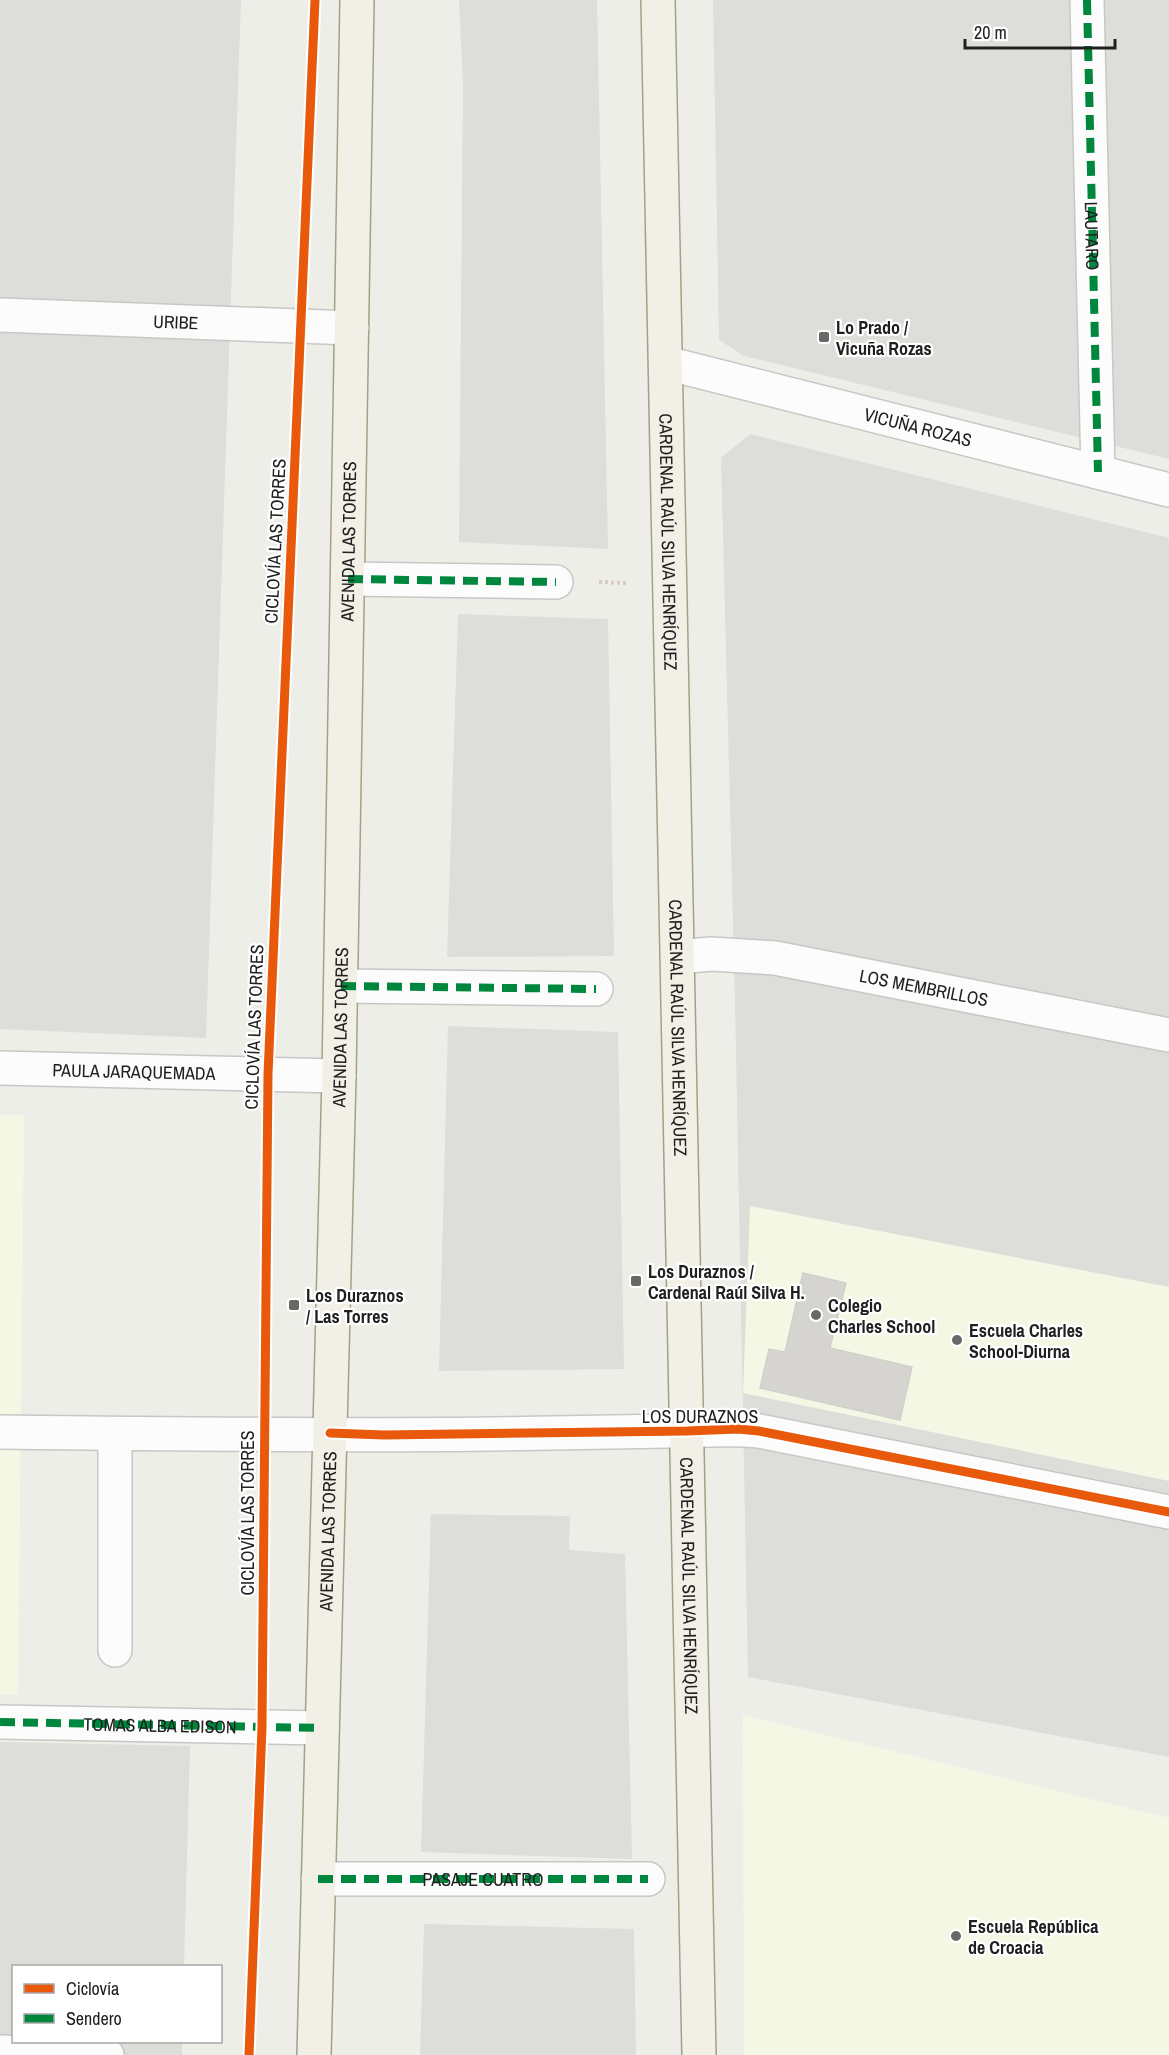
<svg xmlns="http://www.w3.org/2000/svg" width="1169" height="2055" font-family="'Archivo Narrow',sans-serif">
	<rect width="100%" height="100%" fill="#eeeee9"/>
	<g fill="#ddddda">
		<polygon points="0,0 241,0 206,1038 0,1029"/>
		<polygon points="459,0 597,0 608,549 459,542 463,85"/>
		<polygon points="713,0 1169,0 1169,459 744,356 719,340"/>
		<polygon points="750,434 1169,538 1169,1757 748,1677 735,1000 721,458"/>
		<polygon points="458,614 608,619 614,956 447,957"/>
		<polygon points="448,1026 618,1032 624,1369 439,1371"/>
		<polygon points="431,1514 570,1516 569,1550 625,1554 632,1859 421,1852"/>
		<polygon points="0,1742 190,1746 184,1966 14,1966 14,2042 182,2042 182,2055 0,2055"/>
		<polygon points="424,1924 634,1929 636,2055 420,2055"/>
	</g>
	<g fill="#f5f7e5">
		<polygon points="0,1115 24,1115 18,1695 0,1694"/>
		<polygon points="750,1206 1169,1287 1169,1481 743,1393"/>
		<polygon points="743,1715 1169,1818 1169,2055 744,2055"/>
	</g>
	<polygon fill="#d5d4d0" stroke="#d2d0ca" stroke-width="1.5" points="803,1273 846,1283 830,1348 912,1367 900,1420 760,1388 769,1349 785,1352"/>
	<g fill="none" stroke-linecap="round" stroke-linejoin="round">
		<g stroke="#c7c7c5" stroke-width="36">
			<g id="minor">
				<polyline points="1087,0 1098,472"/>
				<path id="s1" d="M0,315L352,328"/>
				<path id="s2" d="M666,363L1169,490"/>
				<polyline points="348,579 556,582"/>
				<path id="s3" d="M678,957L711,954L775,958L1169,1035"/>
				<polyline points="341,986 596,989"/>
				<path id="s4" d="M0,1068L339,1076"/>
				<path d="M0,1432C164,1434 327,1436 491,1434C550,1433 609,1432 669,1431C699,1431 729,1428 759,1431L1169,1512"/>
				<polyline points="115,1650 115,1434"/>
				<polyline points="0,1722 322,1728"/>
				<path id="s5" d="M318,1879H648"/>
				<polyline points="0,2052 107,2055"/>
			</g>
		</g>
		<g stroke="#a5a085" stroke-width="36">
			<g id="major">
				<path id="s6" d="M658,0L699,2055"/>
				<path id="s7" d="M314,2055L339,1076L357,0"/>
			</g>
		</g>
		<polyline stroke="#d8ccc7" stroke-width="4" stroke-dasharray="3 3" stroke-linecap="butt" points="599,582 627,583"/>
		<use href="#minor" stroke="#fcfcfc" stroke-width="33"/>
		<use href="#major" stroke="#f1efe6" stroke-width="33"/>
		<g stroke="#00873e" stroke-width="8" stroke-dasharray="15 8" stroke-linecap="butt">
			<path id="s8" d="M1087,0L1098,472"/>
			<polyline points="348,579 556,582"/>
			<polyline points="341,986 596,989"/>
			<path id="s9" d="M0,1722L322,1728"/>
			<polyline points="318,1879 648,1879"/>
		</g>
		<g stroke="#fff" stroke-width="13">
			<g id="cycleway">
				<polyline points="330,1433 384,1435 687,1431 738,1429 759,1431 1169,1512"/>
				<polyline points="249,2055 262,1727 268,1074 315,0"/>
			</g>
		</g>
		<use href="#cycleway" stroke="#e8590c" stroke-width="9"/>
	</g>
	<g fill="#686866" stroke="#fff" stroke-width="2">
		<rect x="818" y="331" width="12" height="12" rx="3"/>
		<rect x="630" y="1275" width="12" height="12" rx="3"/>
		<rect x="288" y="1299" width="12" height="12" rx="3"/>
		<circle cx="816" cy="1315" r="6"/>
		<circle cx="957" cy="1340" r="6"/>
		<circle cx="956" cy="1936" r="6"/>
	</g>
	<g text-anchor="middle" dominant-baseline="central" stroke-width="4.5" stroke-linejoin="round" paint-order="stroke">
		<g font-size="18" fill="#202020" stroke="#fff">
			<text stroke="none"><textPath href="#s8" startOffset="236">LAUTARO</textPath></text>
			<text stroke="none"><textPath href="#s1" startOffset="176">URIBE</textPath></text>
			<text stroke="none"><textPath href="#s2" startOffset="260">VICUÑA ROZAS</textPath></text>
			<text transform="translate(275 541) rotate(-87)">CICLOVÍA LAS TORRES</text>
			<text stroke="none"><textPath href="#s7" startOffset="1514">AVENIDA LAS TORRES</textPath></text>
			<text stroke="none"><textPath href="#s6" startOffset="542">CARDENAL RAÚL SILVA HENRÍQUEZ</textPath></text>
			<text stroke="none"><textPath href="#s3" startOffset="249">LOS MEMBRILLOS</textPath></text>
			<text transform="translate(254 1027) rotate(-88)">CICLOVÍA LAS TORRES</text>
			<text stroke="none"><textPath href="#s6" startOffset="1028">CARDENAL RAÚL SILVA HENRÍQUEZ</textPath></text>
			<text stroke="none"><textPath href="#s7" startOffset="1028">AVENIDA LAS TORRES</textPath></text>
			<text stroke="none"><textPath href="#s4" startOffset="134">PAULA JARAQUEMADA</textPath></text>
			<text x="700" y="1416">LOS DURAZNOS</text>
			<text transform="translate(247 1513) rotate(-90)">CICLOVÍA LAS TORRES</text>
			<text stroke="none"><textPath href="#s7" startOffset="524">AVENIDA LAS TORRES</textPath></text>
			<text stroke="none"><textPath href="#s6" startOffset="1586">CARDENAL RAÚL SILVA HENRÍQUEZ</textPath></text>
			<text stroke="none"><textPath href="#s9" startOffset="160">TOMAS ALBA EDISON</textPath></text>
			<text stroke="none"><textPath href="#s5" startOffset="165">PASAJE CUATRO</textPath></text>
		</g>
		<g font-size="18" font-weight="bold" fill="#202020" stroke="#fff" text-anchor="start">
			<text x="836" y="327">Lo Prado /<tspan x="836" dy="21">Vicuña Rozas</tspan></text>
			<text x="648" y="1271">Los Duraznos /<tspan x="648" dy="21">Cardenal Raúl Silva H.</tspan></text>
			<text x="306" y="1295">Los Duraznos<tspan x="306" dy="21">/ Las Torres</tspan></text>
			<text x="828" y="1305">Colegio<tspan x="828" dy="21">Charles School</tspan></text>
			<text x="969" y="1330">Escuela Charles<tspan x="969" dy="21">School-Diurna</tspan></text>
			<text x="968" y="1926">Escuela República<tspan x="968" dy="21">de Croacia</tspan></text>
		</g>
	</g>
	<rect x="12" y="1965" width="210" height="78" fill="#ffffff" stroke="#a6a6a6" stroke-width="1.5"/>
	<rect x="24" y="1984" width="30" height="9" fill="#e8590c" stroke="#a6a6a6" stroke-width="1.5"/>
	<text x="66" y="1995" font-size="18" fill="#202020">Ciclovía</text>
	<rect x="24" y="2014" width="30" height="9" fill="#00873e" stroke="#a6a6a6" stroke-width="1.5"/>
	<text x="66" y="2025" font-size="18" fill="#202020">Sendero</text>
	<path d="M965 39v9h150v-9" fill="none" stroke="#202020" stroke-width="3"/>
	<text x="974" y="39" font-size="18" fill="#202020" stroke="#ffffff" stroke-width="4.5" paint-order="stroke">20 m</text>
</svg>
